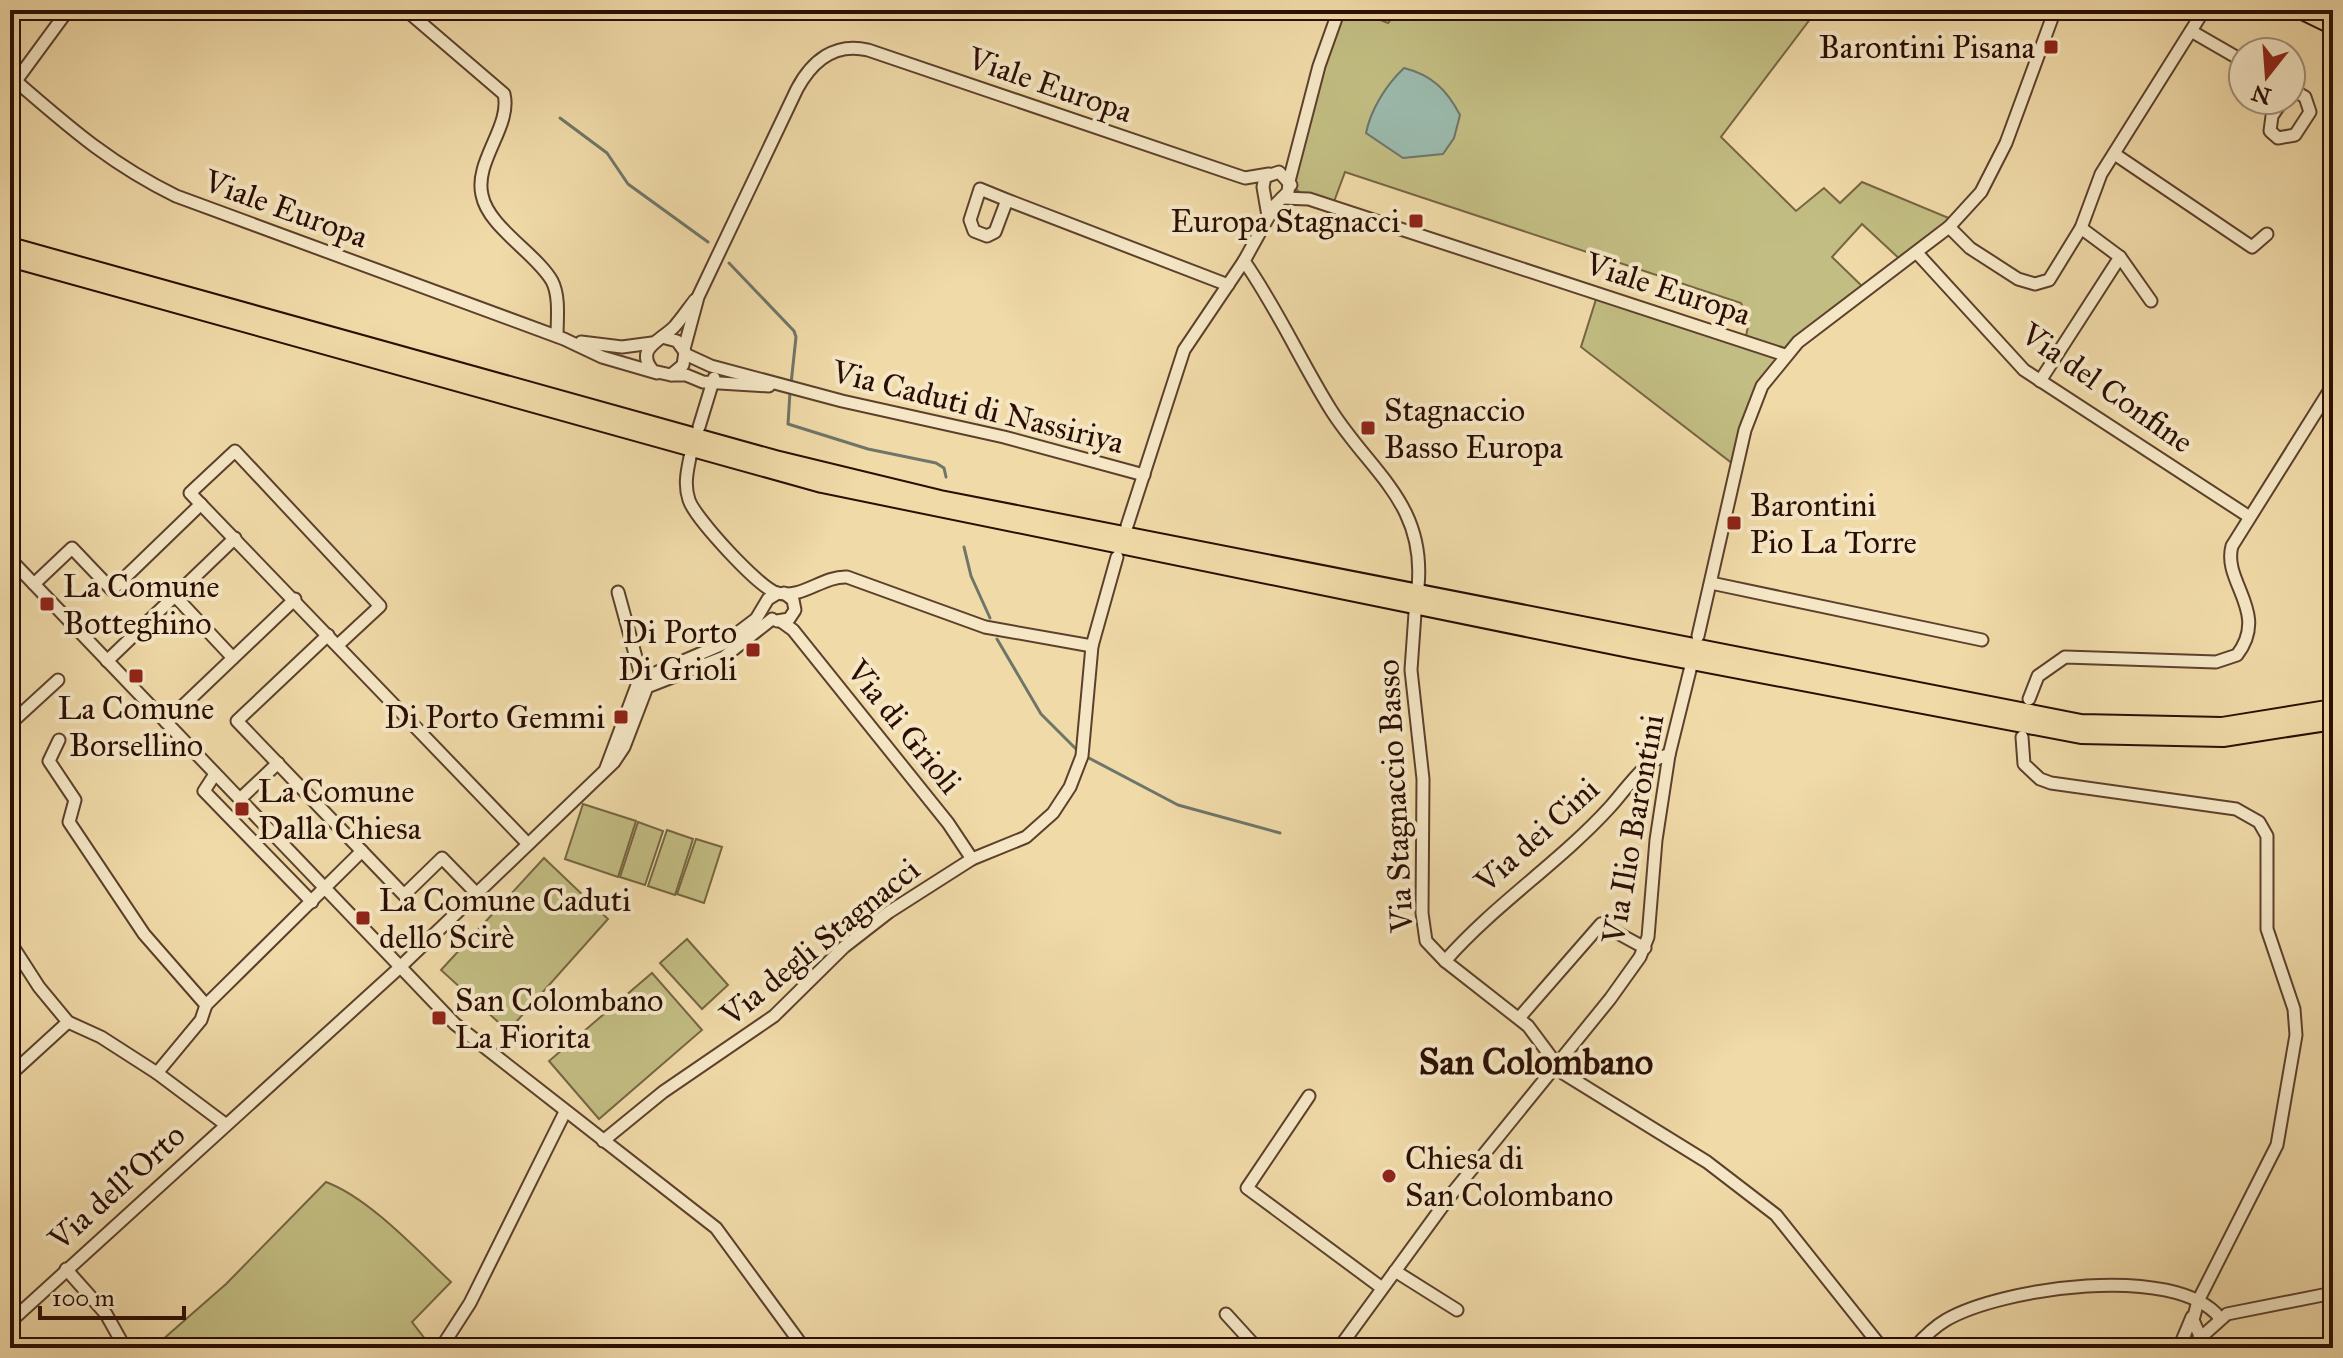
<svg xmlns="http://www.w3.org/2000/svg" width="2343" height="1358" font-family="'IM FELL Great Primer',serif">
	<rect width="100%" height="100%" fill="#f0daa8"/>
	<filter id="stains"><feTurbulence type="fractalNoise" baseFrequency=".0025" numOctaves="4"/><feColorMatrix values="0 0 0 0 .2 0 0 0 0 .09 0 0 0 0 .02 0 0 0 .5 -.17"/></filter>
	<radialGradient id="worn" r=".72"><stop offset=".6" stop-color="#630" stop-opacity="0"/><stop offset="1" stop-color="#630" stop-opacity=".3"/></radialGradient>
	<g fill="#c2bd82" stroke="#766542" stroke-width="2">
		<polygon points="1339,10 1356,10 1388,23 1398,10 1817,10 1721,137 1796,211 1824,188 1840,203 1862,182 1956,221 1904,263 1862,224 1832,257 1867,291 1771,370 1737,467 1581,347 1598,293 1745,341 1749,321 1741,303 1345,172 1332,207 1306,198 1289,183"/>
		<polygon points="583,804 636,821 618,877 565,859"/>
		<polygon points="638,822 663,831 645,885 620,877"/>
		<polygon points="667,830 693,839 675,895 648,886"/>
		<polygon points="696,839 722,847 704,903 677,894"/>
		<polygon points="544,858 608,919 508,1031 441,970"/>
		<polygon points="687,939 728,985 702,1009 660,963"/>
		<polygon points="652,973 702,1030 599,1119 549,1061"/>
		<path d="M326,1182C369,1198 417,1250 451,1282L412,1322L432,1348H153L226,1284Z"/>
	</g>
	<path fill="#9bbaad" stroke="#6e7569" stroke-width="2" d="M1404,68C1432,75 1447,90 1460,115L1454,138L1443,154L1403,158L1366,133C1371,109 1386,85 1404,68Z"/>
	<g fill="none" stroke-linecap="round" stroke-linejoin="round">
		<g stroke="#6e7569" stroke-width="3">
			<polyline points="560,118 607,153 628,184 708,242"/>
			<polyline points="729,263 794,331 796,337 791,384"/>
			<polyline points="790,392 788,424 868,449 936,463 944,468 946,477"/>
			<polyline points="964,547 971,576 990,618"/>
			<polyline points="997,639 1041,714 1077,750"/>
			<polyline points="1087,757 1178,805 1280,833"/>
		</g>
		<g stroke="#5c402c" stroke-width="15">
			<g id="minor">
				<path d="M406,10L504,94C512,126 474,161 482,195C488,227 536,253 552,281C560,296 557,320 557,336"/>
				<polyline points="2191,31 2243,61"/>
				<path d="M10,76C67,125 107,162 176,196L564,339L602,357L657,373"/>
				<polyline points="10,89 68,10"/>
				<polyline points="2283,100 2272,116 2270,131 2278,138 2295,135 2310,112 2305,97 2291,89"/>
				<polyline points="2116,155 2252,247 2267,234"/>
				<polyline points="1289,181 1319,66 1339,10"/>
				<polyline points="1282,198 1309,199 1785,355"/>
				<polyline points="1007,200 995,232 987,236 974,231 970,220 980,189 1007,200 1228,285"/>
				<polyline points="1268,216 1263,187 1265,177 1279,172 1291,185"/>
				<polyline points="1949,227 1970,248 2018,279 2035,284 2049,280 2081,228 2101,174 2204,10"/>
				<polyline points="1917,253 2024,370 2248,516"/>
				<polyline points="2120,257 2151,301"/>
				<path d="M1244,261C1277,308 1301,362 1331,410C1371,473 1426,503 1418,587"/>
				<path d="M662,337L677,341L685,352L683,365L671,375L653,371C634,348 661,341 675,326C682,318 688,309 695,300"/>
				<polyline points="581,342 622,347 652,343"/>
				<path d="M684,349L698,297L797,89C812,61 835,42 868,50L1236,175L1245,178L1269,174"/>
				<polyline points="685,354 711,366 842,401 1004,437 1144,475"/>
				<polyline points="672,375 686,375 703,382 769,386"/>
				<polyline points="2040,381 2120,257 2081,228"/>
				<polyline points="699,427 714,378"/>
				<path d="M690,457C687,472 684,485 689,500C695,518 759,588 777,593C803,599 822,576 847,577L985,627L1092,646"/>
				<polyline points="1127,526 1184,350 1244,261 1275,205 1288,192 1289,183"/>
				<polyline points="10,559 455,1024 716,1228 804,1348"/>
				<polyline points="1711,583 1982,640"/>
				<polyline points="34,584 72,548 112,590 201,504"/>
				<polyline points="618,592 643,683"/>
				<polyline points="175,596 233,658"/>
				<polyline points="1415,613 1411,670 1423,779 1422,913 1426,941 1445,961 1528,1026 1563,1073 1707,1162 1776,1215 1882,1348"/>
				<polyline points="777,621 789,619 795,610 793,600 784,593"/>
				<polyline points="782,622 793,630 948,823 972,859"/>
				<polyline points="328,635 237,721 404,895 442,858 477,894"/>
				<polyline points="1698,636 1745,430 1762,386 1798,342 1949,227 1981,192 2006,143 2055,10"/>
				<polyline points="338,645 380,606 235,451 190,493 528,844"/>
				<polyline points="107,661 235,538"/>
				<path d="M2029,699L2038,676L2065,657L2216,662L2237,655C2270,612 2222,582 2232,546L2333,385"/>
				<polyline points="166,722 295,599"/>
				<polyline points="10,724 58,680"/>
				<polyline points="2022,737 2024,764 2040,779 2051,783 2236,809 2259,822 2267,836 2267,929 2294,1009 2296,1035 2277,1145 2198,1301 2193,1320 2200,1336"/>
				<polyline points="59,740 49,761 75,800 69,822 144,934 206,1005 201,1020 157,1073"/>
				<polyline points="606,768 639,680 723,644 756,619 768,599 778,593"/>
				<polyline points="215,774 204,791 312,902"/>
				<polyline points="240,799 278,763"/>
				<polyline points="10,942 39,987 68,1022 101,1037 157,1073 225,1124"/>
				<path d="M1445,961C1495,904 1559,863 1610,807C1626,790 1645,758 1669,755"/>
				<polyline points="206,1005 362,851"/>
				<polyline points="1519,1018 1601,924 1645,948"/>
				<polyline points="10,1075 68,1022"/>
				<polyline points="1309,1096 1247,1188 1382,1288"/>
				<polyline points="603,1141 663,1092 774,1016 844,947 889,912 972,859 1026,837 1053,813 1070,787 1082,756 1092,646 1117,557"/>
				<polyline points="66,1269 106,1314 125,1348"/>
				<polyline points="1395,1271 1457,1310"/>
				<polyline points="1226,1314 1257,1348"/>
				<polyline points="10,1322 398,969 614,762 624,747 647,687 724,657 772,619"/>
				<polyline points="441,1348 470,1303 565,1112"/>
				<polyline points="1339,1348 1450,1196 1610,999 1640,957 1648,937 1656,840 1669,755 1690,670"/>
				<path d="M1914,1348C1923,1338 1934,1327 1946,1320C2001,1288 2175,1262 2220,1318"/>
				<polyline points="2179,1348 2192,1317"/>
				<polyline points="2189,1348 2227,1314 2333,1293"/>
			</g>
		</g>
		<g stroke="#2b0d03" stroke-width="18">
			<polyline id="major" points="2298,10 2333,27"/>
		</g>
		<g stroke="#2b0d03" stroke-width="20">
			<g id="highway">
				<polyline points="10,246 775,459 940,499 2081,723 2222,726 2333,708"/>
				<polyline points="10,258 822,484 1634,650 2081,735 2223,738 2333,721"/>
			</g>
		</g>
		<use href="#minor" stroke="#f5e7c6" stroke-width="11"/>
		<use href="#major" stroke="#f0daa8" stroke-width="14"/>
		<use href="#highway" stroke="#f0daa8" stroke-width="16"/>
	</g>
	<g fill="#8f2418" stroke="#f5e7c6" stroke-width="3">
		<rect x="2043" y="39" width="16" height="16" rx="4"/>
		<rect x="1408" y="213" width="16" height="16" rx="4"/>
		<rect x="1360" y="420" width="16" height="16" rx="4"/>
		<rect x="1726" y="515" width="16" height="16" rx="4"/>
		<rect x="39" y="596" width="16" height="16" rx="4"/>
		<rect x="745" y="642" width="16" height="16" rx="4"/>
		<rect x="128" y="668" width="16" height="16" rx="4"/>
		<rect x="613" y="709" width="16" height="16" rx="4"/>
		<rect x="234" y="801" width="16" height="16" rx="4"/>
		<rect x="355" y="910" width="16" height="16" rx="4"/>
		<rect x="431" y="1010" width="16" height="16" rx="4"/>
		<circle cx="1389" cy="1176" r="8"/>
	</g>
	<g text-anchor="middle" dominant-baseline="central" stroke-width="8" stroke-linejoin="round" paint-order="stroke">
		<g font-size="32" fill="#2b0d03" stroke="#f5e7c6" text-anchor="start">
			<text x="2035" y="47" text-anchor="end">Barontini Pisana</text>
			<text x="1400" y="221" text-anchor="end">Europa Stagnacci</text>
			<text x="1384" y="410">Stagnaccio<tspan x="1384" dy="37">Basso Europa</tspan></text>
			<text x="1750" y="505">Barontini<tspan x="1750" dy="37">Pio La Torre</tspan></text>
			<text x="63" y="586">La Comune<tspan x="63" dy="37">Botteghino</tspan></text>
			<text x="737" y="632" text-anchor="end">Di Porto<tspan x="737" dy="37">Di Grioli</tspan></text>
			<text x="136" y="708" text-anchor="middle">La Comune<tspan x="136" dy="37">Borsellino</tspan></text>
			<text x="605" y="717" text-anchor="end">Di Porto Gemmi</text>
			<text x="258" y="791">La Comune<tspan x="258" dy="37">Dalla Chiesa</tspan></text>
			<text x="379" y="900">La Comune Caduti<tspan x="379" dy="37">dello Scirè</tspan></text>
			<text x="455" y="1000">San Colombano<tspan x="455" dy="37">La Fiorita</tspan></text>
			<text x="1405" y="1158">Chiesa di<tspan x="1405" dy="37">San Colombano</tspan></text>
		</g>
		<g font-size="32" fill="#2b0d03" stroke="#f5e7c6">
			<text transform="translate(1050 85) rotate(19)">Viale Europa</text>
			<text transform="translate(286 209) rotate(20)">Viale Europa</text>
			<text transform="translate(1668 289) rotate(18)">Viale Europa</text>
			<text transform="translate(2107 388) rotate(35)">Via del Confine</text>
			<text transform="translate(978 407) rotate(14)">Via Caduti di Nassiriya</text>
			<text transform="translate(904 727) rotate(51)">Via di Grioli</text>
			<text transform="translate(1395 796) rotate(-93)">Via Stagnaccio Basso</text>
			<text transform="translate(1633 829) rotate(-80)">Via Ilio Barontini</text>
			<text transform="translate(1537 835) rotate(-42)">Via dei Cini</text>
			<text transform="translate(820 942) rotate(-39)">Via degli Stagnacci</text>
			<text transform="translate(117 1187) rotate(-42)">Via dell'Orto</text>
		</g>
		<g font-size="36" font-weight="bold" fill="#2b0d03" stroke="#f5e7c6">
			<text x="1536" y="1062">San Colombano</text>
		</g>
	</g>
	<rect width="2343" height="1358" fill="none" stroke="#f0daa8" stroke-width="40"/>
	<rect x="12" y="12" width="2319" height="1334" fill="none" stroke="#2b0d03" stroke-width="4"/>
	<rect x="20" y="20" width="2303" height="1318" fill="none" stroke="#2b0d03" stroke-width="2"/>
	<g transform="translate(2267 76) rotate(197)"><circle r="38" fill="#f5e7c6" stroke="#a49078" stroke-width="2"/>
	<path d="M0-6L14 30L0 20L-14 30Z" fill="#8f2418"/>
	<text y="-12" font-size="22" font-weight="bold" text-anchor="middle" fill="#2b0d03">N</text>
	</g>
	<path d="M40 1306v12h144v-12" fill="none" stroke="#2b0d03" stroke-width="4"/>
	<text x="52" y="1306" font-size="24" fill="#2b0d03" stroke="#f5e7c6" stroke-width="6" paint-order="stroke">100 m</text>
	<rect width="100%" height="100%" filter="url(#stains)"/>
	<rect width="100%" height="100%" fill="url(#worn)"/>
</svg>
